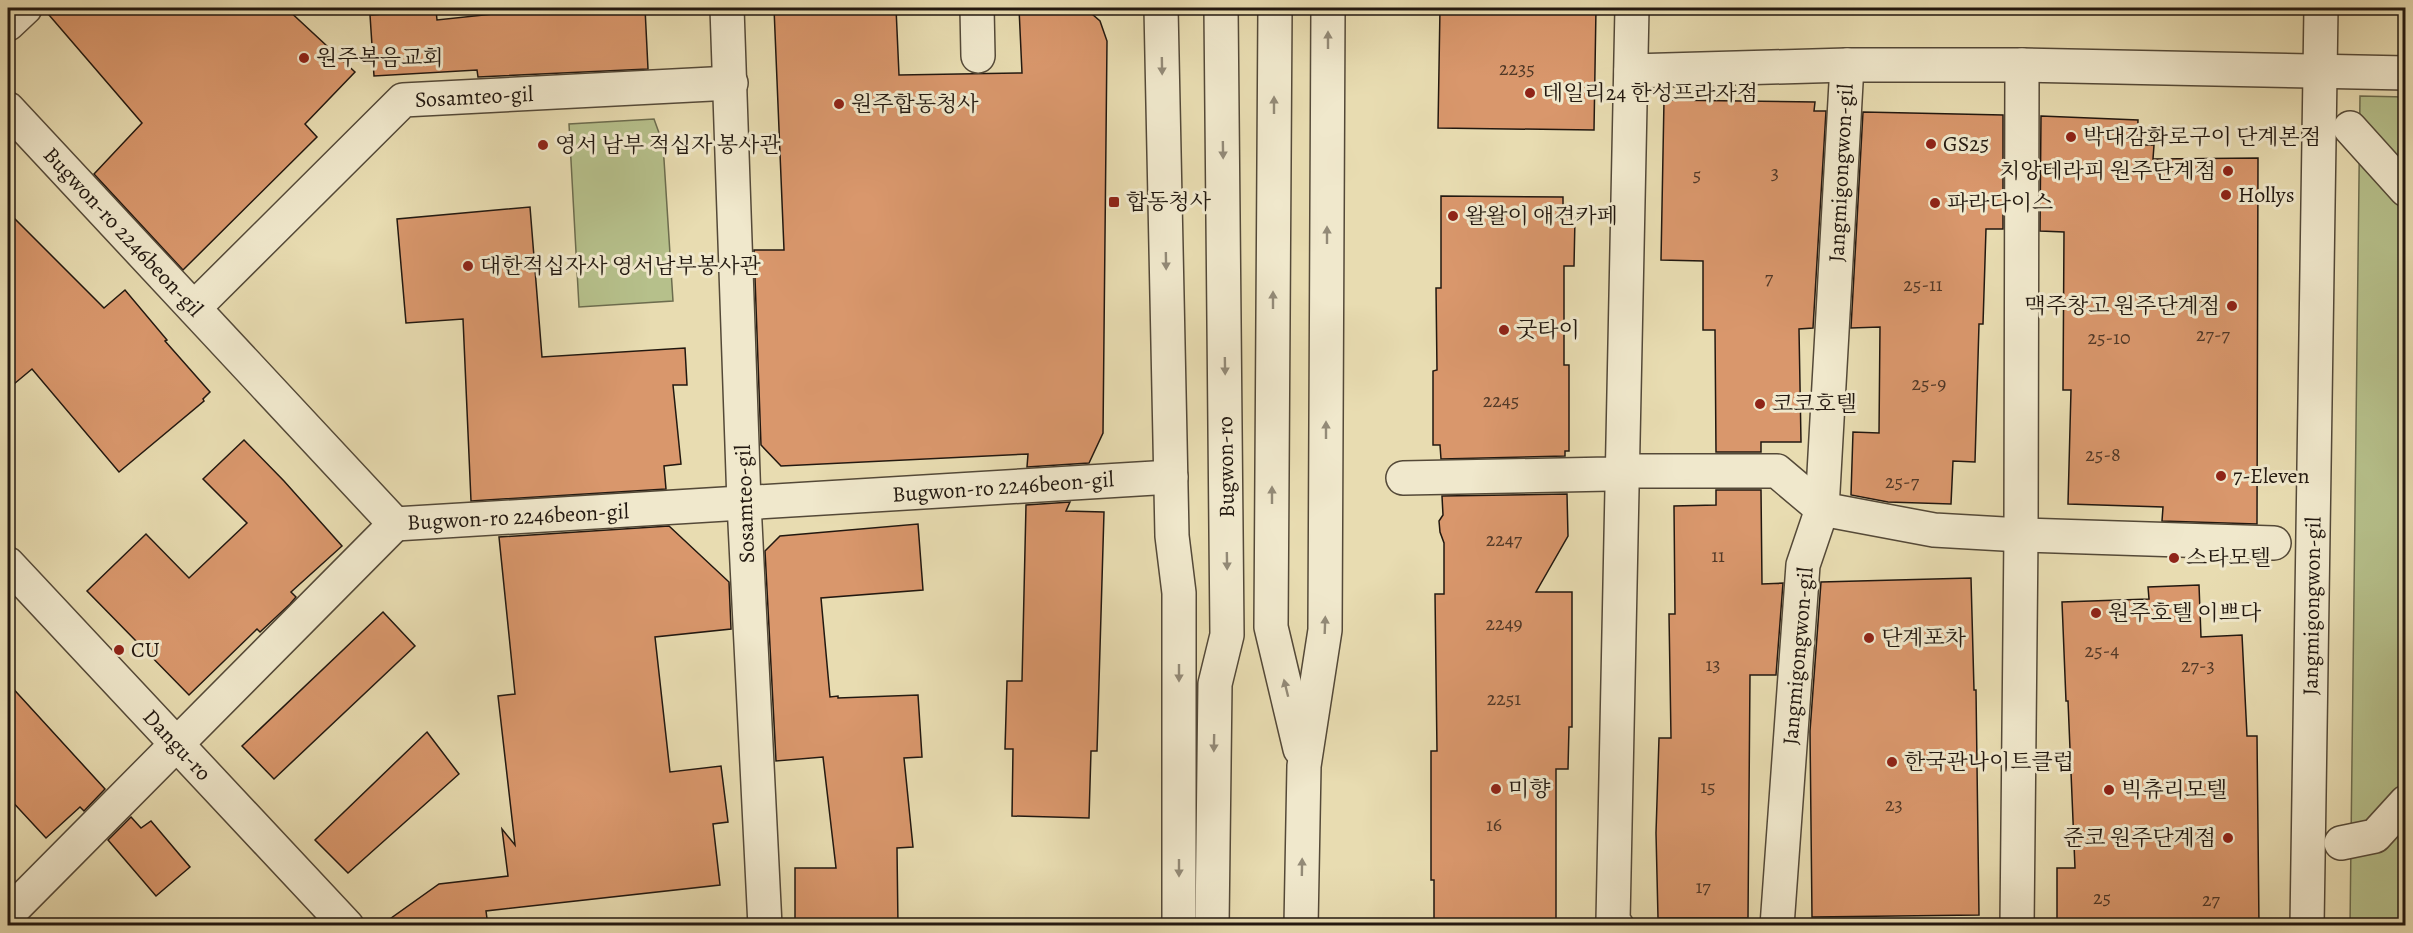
<svg xmlns="http://www.w3.org/2000/svg" width="2413" height="933" font-family="Alegreya,'Noto Serif KR',serif">
	<rect width="100%" height="100%" fill="#e8dcb1"/>
	<filter id="stains"><feTurbulence type="fractalNoise" baseFrequency=".00333" numOctaves="4"/><feColorMatrix values="0 0 0 0 .2 0 0 0 0 .09 0 0 0 0 .02 0 0 0 .5 -.17"/></filter>
	<radialGradient id="worn" r=".72"><stop offset=".6" stop-color="#630" stop-opacity="0"/><stop offset="1" stop-color="#630" stop-opacity=".3"/></radialGradient>
	<g fill="#b6c08b" stroke="#6c6c4e" stroke-width="1.5">
		<polygon points="2360,96 2405,97 2405,925 2350,926"/>
		<polygon points="654,119 663,144 673,301 579,307 569,124"/>
	</g>
	<g fill="#d9976c" stroke="#221810" stroke-width="1.5">
		<polygon points="43,8 286,8 355,72 305,124 317,137 183,270 94,174 142,123"/>
		<polygon points="549,8 549,12 645,8 648,69 478,77 477,70 374,76 370,15 436,10 437,20"/>
		<polygon points="774,8 896,8 899,75 1022,73 1019,8 1085,8 1100,21 1107,41 1103,433 1089,463 1027,467 1028,454 781,466 761,445 754,250 784,250"/>
		<polygon points="1440,8 1596,8 1594,130 1438,128"/>
		<polygon points="1664,100 1815,102 1814,111 1826,111 1813,328 1799,329 1801,442 1761,442 1761,452 1716,452 1715,330 1703,330 1703,261 1661,260"/>
		<polygon points="1863,112 2003,115 2003,229 1986,229 1983,324 1979,324 1975,462 1953,461 1951,504 1888,502 1851,495 1853,432 1879,433 1880,327 1851,328"/>
		<polygon points="2041,116 2138,120 2137,145 2154,145 2153,159 2258,158 2257,524 2162,521 2163,507 2068,504 2071,390 2063,390 2064,232 2040,231"/>
		<polygon points="1441,196 1563,197 1563,217 1575,218 1574,266 1564,266 1564,365 1569,365 1569,451 1565,451 1565,456 1441,459 1440,445 1433,445 1433,371 1437,370 1436,288 1441,288"/>
		<polygon points="530,207 542,357 685,348 687,385 673,385 681,464 664,466 666,489 471,501 463,319 406,323 397,219"/>
		<polygon points="8,212 104,308 125,290 167,340 165,341 210,392 203,399 204,401 119,472 32,369 8,389"/>
		<polygon points="244,440 284,481 342,546 291,592 296,597 290,604 260,632 257,629 189,695 87,591 146,534 189,578 247,523 203,479"/>
		<polygon points="1716,490 1761,490 1762,584 1783,583 1776,675 1750,675 1748,918 1658,918 1656,833 1659,738 1671,738 1669,614 1675,614 1674,506 1716,505"/>
		<polygon points="1567,494 1568,536 1536,592 1572,592 1572,727 1569,727 1568,769 1556,769 1556,926 1434,926 1434,880 1431,880 1431,751 1437,751 1435,594 1444,594 1444,543 1440,532 1439,521 1443,515 1442,496"/>
		<polygon points="1070,502 1066,511 1104,512 1097,751 1091,751 1089,818 1012,816 1013,749 1005,749 1007,681 1022,681 1026,505"/>
		<polygon points="918,524 923,590 821,598 830,697 838,696 838,698 918,695 922,757 904,758 913,847 897,848 898,926 795,926 795,868 836,868 823,757 776,761 765,551 780,536"/>
		<polygon points="669,526 729,582 731,629 655,637 670,772 721,766 728,822 713,824 720,885 486,911 488,926 380,926 439,884 508,876 502,829 515,845 498,696 515,694 499,537"/>
		<polygon points="1971,578 1974,690 1976,690 1979,915 1812,917 1810,731 1821,582"/>
		<polygon points="2199,585 2201,637 2242,635 2247,736 2257,736 2259,926 2057,926 2057,868 2075,868 2068,701 2066,701 2062,602 2149,599 2148,587"/>
		<polygon points="383,612 415,646 274,779 242,746"/>
		<polygon points="8,683 105,789 84,811 80,807 46,838 8,797"/>
		<polygon points="427,732 459,774 348,873 315,840"/>
		<polygon points="131,817 141,828 151,821 190,867 156,896 108,840"/>
	</g>
	<g fill="none" stroke-linecap="round" stroke-linejoin="round">
		<g stroke="#544938" stroke-width="36">
			<g id="minor">
				<polyline points="727,8 744,503 765,926"/>
				<polyline points="977,8 978,56"/>
				<polyline points="1161,8 1172,536 1179,593 1179,926"/>
				<polyline points="1275,8 1271,627 1300,749"/>
				<polyline points="8,24 25,8"/>
				<polyline points="1631,71 1847,65 2022,65 2406,73"/>
				<polyline points="8,109 395,524"/>
				<polyline points="2350,128 2406,190"/>
				<polyline points="194,308 403,100 731,83"/>
				<polyline points="1403,478 1610,474 1621,471 1777,471 1822,509 1934,530 2021,535 2274,543"/>
				<polyline points="395,524 1171,477"/>
				<polyline points="8,564 347,926"/>
				<polyline points="2341,843 2375,836 2406,802"/>
				<polyline points="8,914 395,524"/>
				<polyline points="1212,926 1215,684 1227,635 1221,8"/>
				<polyline points="1301,926 1304,766 1325,630 1328,8"/>
				<polyline points="1617,926 1613,921 1632,8"/>
				<polyline points="1777,926 1803,565 1822,509 1847,65"/>
				<polyline points="2017,926 2021,535 2022,65"/>
				<polyline points="2307,926 2321,8"/>
			</g>
		</g>
		<use href="#minor" stroke="#f0e8cc" stroke-width="33"/>
	</g>
	<defs><path id="oneway-solid" d="M-6-.8H1V-3.2L6.5 0L1 3.2V.8H-6Z" transform="scale(1.5)"/></defs>
	<g fill="#938a77">
		<use href="#oneway-solid" transform="translate(1328 40) rotate(-90)"/>
		<use href="#oneway-solid" transform="translate(1162 66) rotate(89)"/>
		<use href="#oneway-solid" transform="translate(1274 105) rotate(-90)"/>
		<use href="#oneway-solid" transform="translate(1223 150) rotate(89)"/>
		<use href="#oneway-solid" transform="translate(1327 235) rotate(-90)"/>
		<use href="#oneway-solid" transform="translate(1166 261) rotate(89)"/>
		<use href="#oneway-solid" transform="translate(1273 300) rotate(-90)"/>
		<use href="#oneway-solid" transform="translate(1225 366) rotate(89)"/>
		<use href="#oneway-solid" transform="translate(1326 430) rotate(-90)"/>
		<use href="#oneway-solid" transform="translate(1272 495) rotate(-90)"/>
		<use href="#oneway-solid" transform="translate(1227 561) rotate(89)"/>
		<use href="#oneway-solid" transform="translate(1325 625) rotate(-88)"/>
		<use href="#oneway-solid" transform="translate(1179 673) rotate(90)"/>
		<use href="#oneway-solid" transform="translate(1286 688) rotate(-104)"/>
		<use href="#oneway-solid" transform="translate(1214 743) rotate(91)"/>
		<use href="#oneway-solid" transform="translate(1302 867) rotate(-89)"/>
		<use href="#oneway-solid" transform="translate(1179 868) rotate(90)"/>
	</g>
	<g fill="#8f2418" stroke="#f0e8cc" stroke-width="2">
		<circle cx="304" cy="58" r="6"/>
		<circle cx="1530" cy="93" r="6"/>
		<circle cx="839" cy="104" r="6"/>
		<circle cx="2071" cy="137" r="6"/>
		<circle cx="1931" cy="144" r="6"/>
		<circle cx="543" cy="145" r="6"/>
		<circle cx="2228" cy="171" r="6"/>
		<circle cx="2226" cy="195" r="6"/>
		<rect x="1108" y="196" width="12" height="12" rx="3"/>
		<circle cx="1935" cy="203" r="6"/>
		<circle cx="1453" cy="216" r="6"/>
		<circle cx="468" cy="266" r="6"/>
		<circle cx="2232" cy="306" r="6"/>
		<circle cx="1504" cy="330" r="6"/>
		<circle cx="1760" cy="404" r="6"/>
		<circle cx="2221" cy="476" r="6"/>
		<circle cx="2174" cy="558" r="6"/>
		<circle cx="2096" cy="613" r="6"/>
		<circle cx="1869" cy="638" r="6"/>
		<circle cx="119" cy="650" r="6"/>
		<circle cx="1892" cy="762" r="6"/>
		<circle cx="1496" cy="789" r="6"/>
		<circle cx="2109" cy="790" r="6"/>
		<circle cx="2228" cy="838" r="6"/>
	</g>
	<g text-anchor="middle" dominant-baseline="central" stroke-width="6" stroke-linejoin="round" paint-order="stroke">
		<g font-size="20" fill="#503827">
			<text x="1517" y="68">2235</text>
			<text x="1775" y="172">3</text>
			<text x="1697" y="174">5</text>
			<text x="1769" y="277">7</text>
			<text x="1923" y="284">25-11</text>
			<text x="2213" y="334">27-7</text>
			<text x="2109" y="337">25-10</text>
			<text x="1929" y="383">25-9</text>
			<text x="1501" y="400">2245</text>
			<text x="2103" y="454">25-8</text>
			<text x="1902" y="481">25-7</text>
			<text x="1504" y="539">2247</text>
			<text x="1718" y="555">11</text>
			<text x="1504" y="623">2249</text>
			<text x="2102" y="650">25-4</text>
			<text x="1713" y="664">13</text>
			<text x="2198" y="665">27-3</text>
			<text x="1504" y="698">2251</text>
			<text x="1708" y="786">15</text>
			<text x="1894" y="804">23</text>
			<text x="1494" y="824">16</text>
			<text x="1703" y="886">17</text>
			<text x="2102" y="897">25</text>
			<text x="2211" y="899">27</text>
		</g>
		<g font-size="22" fill="#221810" stroke="#f0e8cc" text-anchor="start">
			<text x="316" y="58">원주복음교회</text>
			<text x="1542" y="93">데일리24 한성프라자점</text>
			<text x="851" y="104">원주합동청사</text>
			<text x="2083" y="137">박대감화로구이 단계본점</text>
			<text x="1943" y="144">GS25</text>
			<text x="555" y="145">영서 남부 적십자 봉사관</text>
			<text x="2216" y="171" text-anchor="end">치앙테라피 원주단계점</text>
			<text x="2238" y="195">Hollys</text>
			<text x="1126" y="202">합동청사</text>
			<text x="1947" y="203">파라다이스</text>
			<text x="1465" y="216">왈왈이 애견카페</text>
			<text x="480" y="266">대한적십자사 영서남부봉사관</text>
			<text x="2220" y="306" text-anchor="end">맥주창고 원주단계점</text>
			<text x="1516" y="330">굿타이</text>
			<text x="1772" y="404">코코호텔</text>
			<text x="2233" y="476">7-Eleven</text>
			<text x="2186" y="558">스타모텔</text>
			<text x="2108" y="613">원주호텔 이쁘다</text>
			<text x="1881" y="638">단계포차</text>
			<text x="131" y="650">CU</text>
			<text x="1904" y="762">한국관나이트클럽</text>
			<text x="1508" y="789">미향</text>
			<text x="2121" y="790">빅츄리모텔</text>
			<text x="2216" y="838" text-anchor="end">준코 원주단계점</text>
		</g>
		<g font-size="22" fill="#221810" stroke="#f0e8cc">
			<text transform="translate(474 97) rotate(-3)">Sosamteo-gil</text>
			<text transform="translate(1841 173) rotate(-87)">Jangmigongwon-gil</text>
			<text transform="translate(123 232) rotate(47)">Bugwon-ro 2246beon-gil</text>
			<text transform="translate(1226 467) rotate(-91)">Bugwon-ro</text>
			<text transform="translate(1003 487) rotate(-4)">Bugwon-ro 2246beon-gil</text>
			<text transform="translate(745 504) rotate(-92)">Sosamteo-gil</text>
			<text transform="translate(518 517) rotate(-3)">Bugwon-ro 2246beon-gil</text>
			<text transform="translate(2312 606) rotate(-89)">Jangmigongwon-gil</text>
			<text transform="translate(1798 656) rotate(-85)">Jangmigongwon-gil</text>
			<text transform="translate(177 745) rotate(47)">Dangu-ro</text>
		</g>
	</g>
	<rect width="2413" height="933" fill="none" stroke="#e8dcb1" stroke-width="30"/>
	<rect x="9" y="9" width="2395" height="915" fill="none" stroke="#221810" stroke-width="3"/>
	<rect x="15" y="15" width="2383" height="903" fill="none" stroke="#221810" stroke-width="1.5"/>
	<rect width="100%" height="100%" filter="url(#stains)"/>
	<rect width="100%" height="100%" fill="url(#worn)"/>
</svg>
